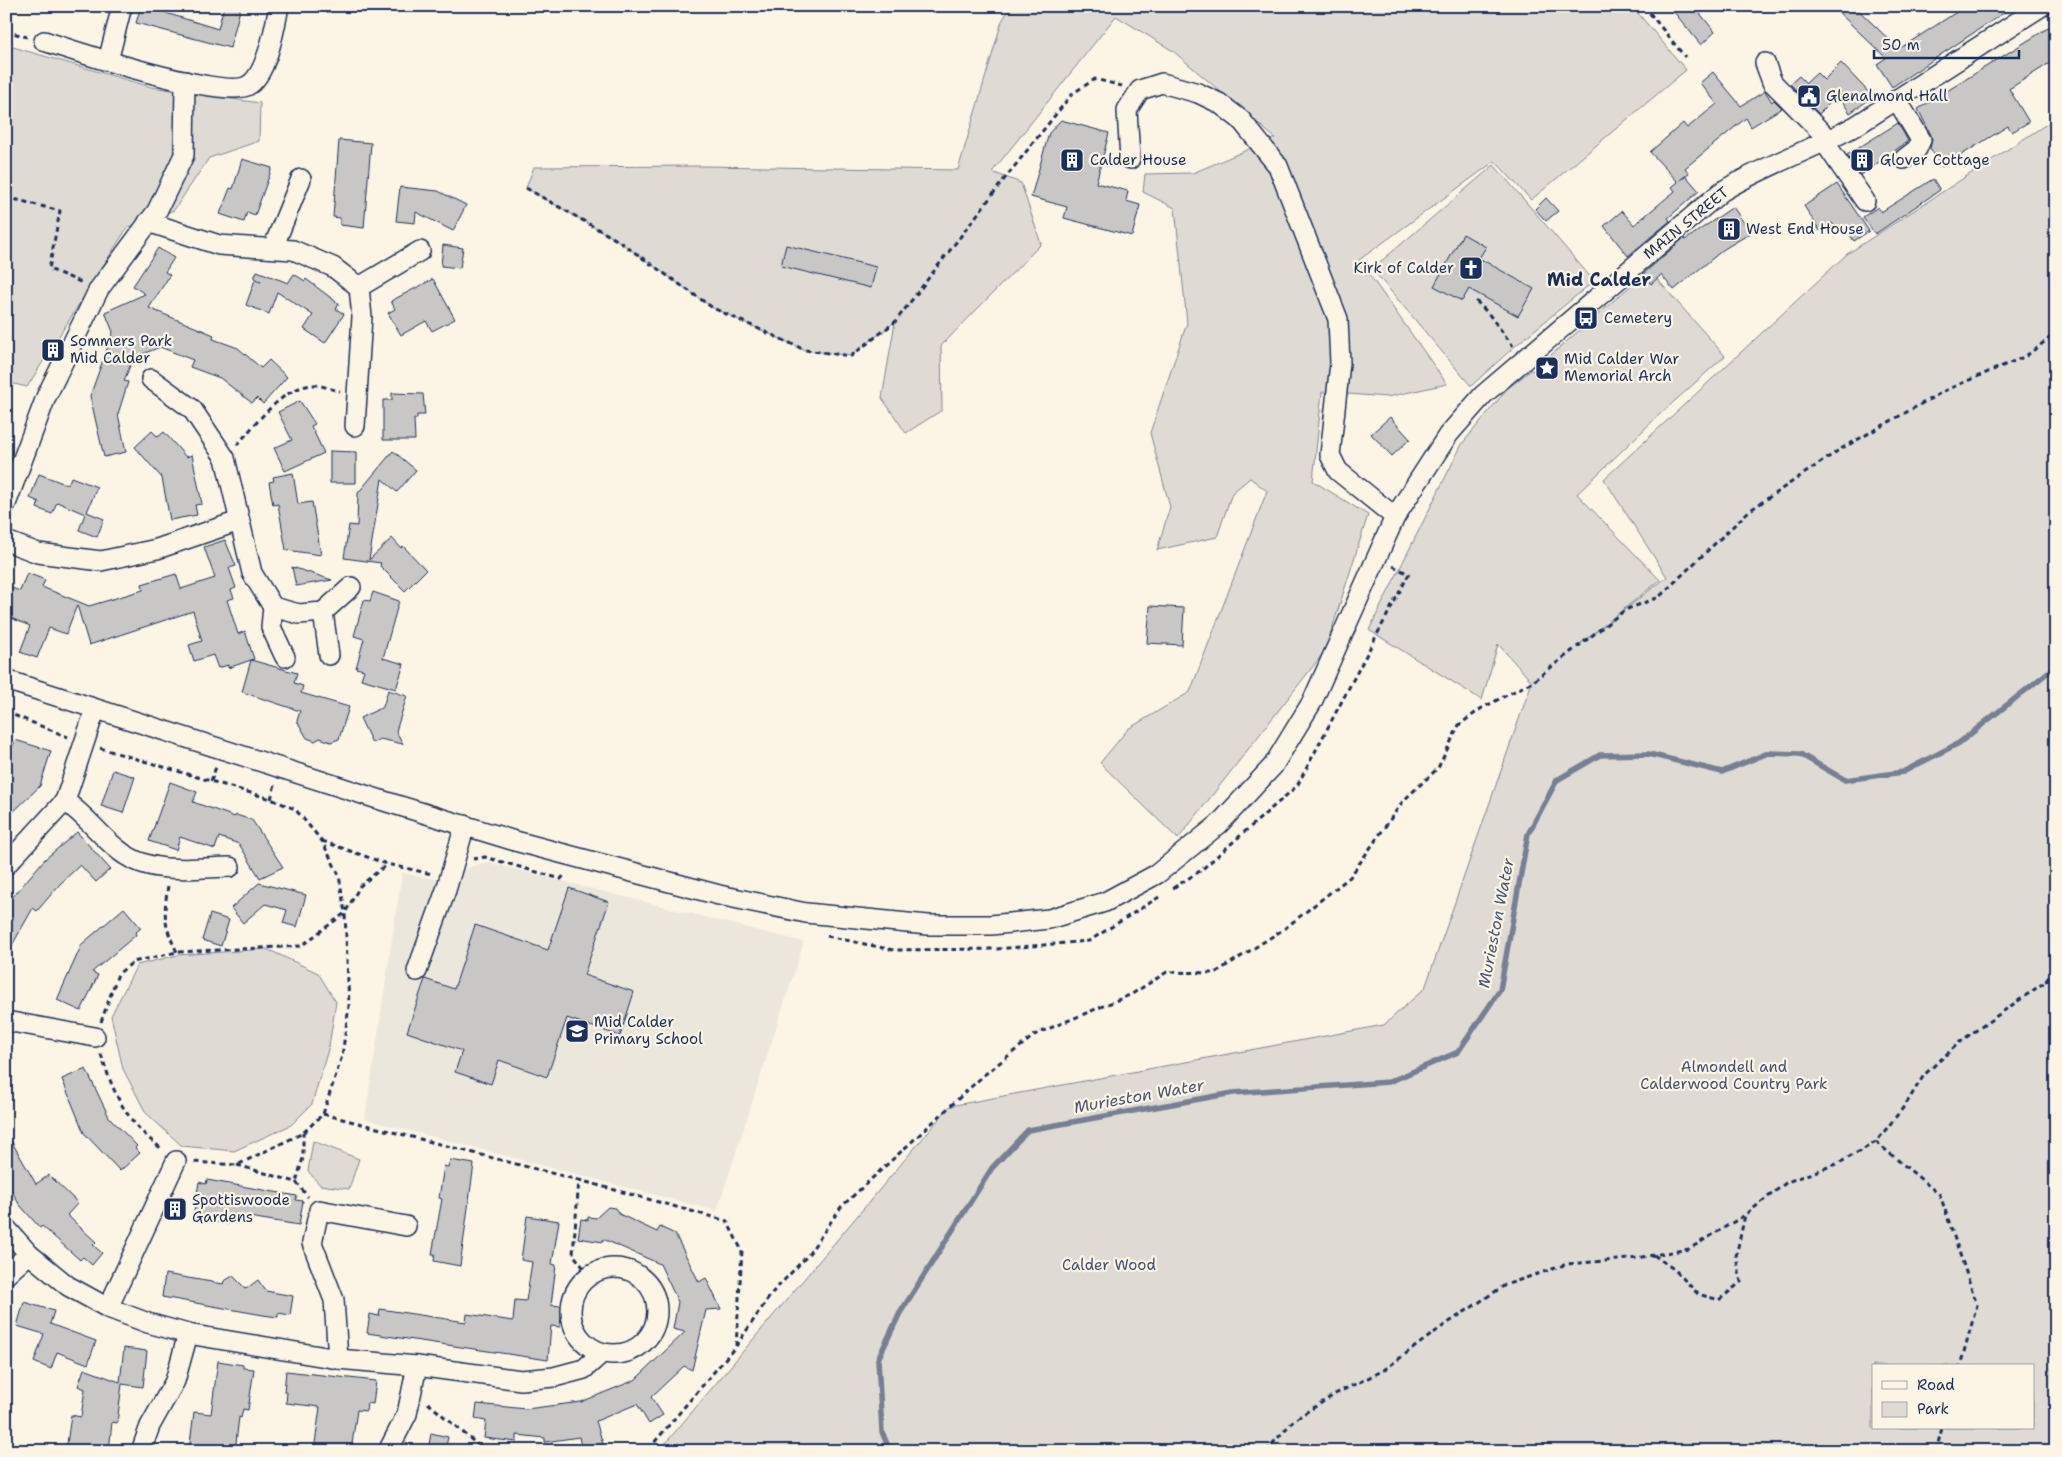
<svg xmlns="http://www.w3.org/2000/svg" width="2062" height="1457" font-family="'Shantell Sans',sans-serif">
	<rect width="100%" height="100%" fill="#fcf5e5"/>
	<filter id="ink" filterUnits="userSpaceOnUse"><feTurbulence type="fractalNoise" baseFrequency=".02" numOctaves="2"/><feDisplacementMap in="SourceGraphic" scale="10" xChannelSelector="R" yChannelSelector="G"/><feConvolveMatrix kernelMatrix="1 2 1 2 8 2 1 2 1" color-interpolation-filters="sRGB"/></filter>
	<g filter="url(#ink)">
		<polygon fill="#ece7dc" points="486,862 804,942 717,1211 365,1119 402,873 434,879"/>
		<g fill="#dfdbd4" stroke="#7d8599" fill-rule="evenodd">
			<polygon points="1011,6 1632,6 1686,70 1531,200 1495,161 1359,260 1447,384 1387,397 1322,392 1313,481 1368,515 1325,651 1178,839 1100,763 1128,729 1190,692 1267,491 1250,478 1232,493 1217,537 1157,550 1170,507 1150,433 1187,323 1175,208 1143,192 1145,174 1193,173 1275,138 1173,51 1116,16 992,172 1021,183 1041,244 941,346 942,410 906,433 882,398 895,322 851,356 805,350 713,308 617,240 526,188 534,167 703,166 958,170 1002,21"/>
			<polygon points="6,45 151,87 260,103 259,141 209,158 174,210 127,228 27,387 6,382"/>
			<path d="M2056,118V1451H659L950,1106L1384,1025L1425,988L1532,682L1498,644L1482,700L1369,630L1462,444L1507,389L1531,370L1541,372L1551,364V355L1649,270L1725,356L1659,415L1577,494L1660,580L1579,645L1667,577L1604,479L1847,254ZM1873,1366H2033V1428H1873Z"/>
			<polygon points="1494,165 1594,281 1514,347 1471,386 1372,269"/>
			<polygon points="267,949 318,973 336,1002 329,1046 312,1104 291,1125 234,1151 182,1146 146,1113 123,1069 111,1016 137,965 178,955"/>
			<polygon points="313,1141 359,1159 349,1189 320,1185 308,1171"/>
		</g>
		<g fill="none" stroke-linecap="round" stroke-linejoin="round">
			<polyline stroke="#767f94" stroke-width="5.5" points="890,1451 882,1432 878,1359 900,1313 992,1168 1028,1130 1233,1093 1389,1082 1458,1052 1500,990 1528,834 1557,780 1600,755 1649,754 1722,772 1768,753 1800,754 1845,780 1903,772 1959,743 2056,666"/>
		</g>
		<g fill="#c8c7c6" stroke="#1b2f5e">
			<polygon points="141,6 157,6 156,10 218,29 224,6 241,6 230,48 136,23"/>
			<polygon points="1669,6 1694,6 1715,32 1701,45"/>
			<polygon points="1832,6 1854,6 1899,49 1966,6 2014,6 1892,87 1877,64 1886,58"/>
			<polygon points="2056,23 2056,59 2009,89 2029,122 2012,132 2008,126 1942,167 1930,148 1932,140 1931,135 1918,109"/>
			<polygon points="1841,63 1873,97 1850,113 1838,95 1819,114 1790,84 1799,76 1806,83 1817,73 1824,80"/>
			<polygon points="1713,72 1741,106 1765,91 1772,102 1774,100 1782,108 1751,127 1746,118 1685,168 1689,173 1680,180 1686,176 1699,191 1668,218 1670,221 1628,256 1604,226 1622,211 1634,225 1675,191 1672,187 1678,182 1650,152 1683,123 1687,128 1717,104 1700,83"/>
			<polygon points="1061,120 1109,133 1096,183 1128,191 1126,201 1140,205 1132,236 1064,218 1067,207 1031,197 1049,133"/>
			<polygon points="1898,123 1908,141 1861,175 1847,155"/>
			<polygon points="339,140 371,143 364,228 340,225 340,218 333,217"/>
			<polygon points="242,159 272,168 255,215 247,212 244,222 220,214 230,188 233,189"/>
			<polygon points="1933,179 1940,190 1875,234 1863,217 1878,207 1881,212"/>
			<polygon points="1837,184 1869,231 1854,241 1844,226 1838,230 1832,223 1820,231 1804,206"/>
			<polygon points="400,187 438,191 466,205 453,231 416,212 415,223 396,221"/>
			<polygon points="1546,198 1558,211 1546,221 1535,209"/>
			<polygon points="1733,207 1751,233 1724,249 1674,290 1661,275 1651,284 1643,274 1684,238 1685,240"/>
			<polygon points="1463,234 1486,247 1479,258 1534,289 1518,316 1469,289 1462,301 1434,286"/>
			<polygon points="443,245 463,248 460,268 441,266"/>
			<polygon points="786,245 876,267 871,288 781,266"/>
			<polygon points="158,248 174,258 165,272 170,275 149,308 214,335 213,339 238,348 261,368 269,360 287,377 263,404 257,398 252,403 220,378 190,367 193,360 160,347 133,358 124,381 128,382 118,414 126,452 104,457 90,396 113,332 105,312 145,294 133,286"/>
			<polygon points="257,271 288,283 294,274 305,281 306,279 339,304 336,309 344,314 325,343 304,329 313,315 277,292 269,314 246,305 255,280 261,282 254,278"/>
			<polygon points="433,279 455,319 432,331 426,321 401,335 388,313 395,309 391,301"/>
			<polygon points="392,393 423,394 425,415 417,415 417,419 414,419 415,440 383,440 383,400 392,400"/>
			<polygon points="300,401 315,424 311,426 324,453 285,471 274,448 292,440 278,412"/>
			<polygon points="1390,417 1410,439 1392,456 1371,434"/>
			<polygon points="152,431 158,437 164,432 186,457 192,455 202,504 195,505 197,515 170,520 162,478 135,447"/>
			<polygon points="330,451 356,452 356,483 330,483"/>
			<polygon points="393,451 416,470 397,492 382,479 369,560 392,538 401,548 403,546 426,570 405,591 380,566 381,563 344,558 349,525 357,526 358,493"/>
			<polygon points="293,473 298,504 312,502 321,555 286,550 278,504 273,505 269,482 274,481 273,477"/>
			<polygon points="39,474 68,485 71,477 97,487 87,512 104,519 97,537 79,530 85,514 57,502 52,514 37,508 39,502 30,498"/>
			<polygon points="225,540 236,566 229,568 236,588 231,590 234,598 227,600 238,634 245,631 254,659 251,660 297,673 294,683 303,686 301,693 349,707 339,739 331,742 320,738 315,741 307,738 297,721 300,711 242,692 251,660 228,668 228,665 218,668 213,655 194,661 189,645 202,641 193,611 89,645 77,605 66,634 49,628 37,658 20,652 30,626 6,616 6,586 20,591 27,573 45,580 42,587 89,606 143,590 142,584 176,574 181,589 215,578 204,547"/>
			<polygon points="292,567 332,580 296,586"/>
			<polygon points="373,592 399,601 383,658 404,664 396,689 361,679 364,670 356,668 364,639 354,636 364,600 370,601"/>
			<polygon points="1150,606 1184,608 1182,645 1147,643"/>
			<polygon points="388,690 407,696 396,731 403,744 380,739 372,743 360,718 383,707"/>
			<polygon points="15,740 51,751 40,786 6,819 6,765"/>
			<polygon points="113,770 135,777 123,813 101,806"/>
			<polygon points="170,782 197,792 193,802 235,817 236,815 252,820 283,867 260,878 239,844 219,837 215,849 180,837 176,850 149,841"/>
			<polygon points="77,832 110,869 96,882 80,865 60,884 37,911 33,908 6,956 6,908 11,899 44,860"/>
			<polygon points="259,883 306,895 297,927 283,923 287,910 265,904 243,923 231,908"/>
			<polygon points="569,888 609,902 584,975 634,992 620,1036 567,1018 547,1077 499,1060 491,1084 455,1072 462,1051 407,1032 425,979 454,989 475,925 548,950"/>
			<polygon points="124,908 141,928 135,933 136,935 92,972 98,975 81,1011 57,1000 82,944"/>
			<polygon points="210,914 229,920 221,946 202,940"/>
			<polygon points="86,1069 109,1117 137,1146 135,1148 140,1153 120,1171 84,1133 62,1079"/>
			<polygon points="6,1132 36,1184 49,1175 78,1203 67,1215 96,1242 93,1245 102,1253 92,1265 83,1257 80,1260 42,1226 40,1228 19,1204 7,1182 9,1180 6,1175"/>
			<polygon points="450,1160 474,1164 460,1266 434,1261 435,1254 432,1254 442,1199 439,1198 444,1166 448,1167"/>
			<polygon points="207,1180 297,1196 296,1200 303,1201 299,1225 230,1214 228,1224 193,1218 199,1182 206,1184"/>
			<polygon points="608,1207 615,1208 619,1214 657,1232 660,1227 675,1234 699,1282 706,1278 721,1309 706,1310 692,1370 684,1366 651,1397 663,1415 649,1424 637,1404 596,1421 603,1444 582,1451 579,1437 545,1442 545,1438 517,1435 517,1442 484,1438 486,1421 475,1419 477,1404 526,1409 581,1402 635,1380 685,1332 673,1329 678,1302 660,1264 603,1239 603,1242 578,1238 581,1219 588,1220 588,1217 596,1218"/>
			<polygon points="527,1216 559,1221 552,1264 556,1265 551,1305 562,1306 560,1327 551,1326 548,1360 367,1333 370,1314 379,1316 380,1309 466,1322 467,1314 513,1321 515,1300 526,1301 532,1262 521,1260"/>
			<polygon points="165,1274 223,1284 224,1281 233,1276 246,1289 258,1280 266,1291 293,1296 290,1315 278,1313 278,1317 263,1315 162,1297"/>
			<polygon points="24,1302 54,1311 50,1324 96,1341 88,1364 57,1352 51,1369 34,1362 44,1334 17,1326"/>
			<polygon points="124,1348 147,1351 143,1387 122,1384 117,1423 112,1422 109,1451 66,1451 71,1415 81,1417 85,1389 78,1386 84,1369 120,1382"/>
			<polygon points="218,1361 243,1365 243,1368 254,1369 248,1410 243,1409 241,1418 239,1417 235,1451 189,1451 194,1412 211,1414"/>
			<polygon points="286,1371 376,1381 373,1404 367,1403 366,1411 357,1410 351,1451 314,1451 320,1407 286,1403 287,1392 284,1392"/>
			<polygon points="431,1433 448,1437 445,1451 428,1451"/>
		</g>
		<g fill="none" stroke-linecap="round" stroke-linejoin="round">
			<g stroke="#1b2f5e" stroke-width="22">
				<g id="minor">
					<path d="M44,41C77,52 221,99 247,86C267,76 275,27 279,6"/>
					<polyline points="108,61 122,6"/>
					<polyline points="1765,63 1772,82 1830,141"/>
					<polyline points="1897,100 1921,140 1917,149 1904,159"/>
					<polyline points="1825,143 1865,201"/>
					<polyline points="1130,159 1127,110 1140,90 1162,83 1198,93 1219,103 1241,120 1278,166 1338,319 1340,363 1330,455 1338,471 1395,517"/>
					<polyline points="148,222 219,245 293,250 333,267 359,287 362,317 355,426"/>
					<polyline points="273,248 301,179"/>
					<polyline points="359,287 420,251"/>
					<polyline points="151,379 192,409 225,458 252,573 273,607 299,614 323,612 351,587"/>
					<polyline points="6,504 46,397 99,289 157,211 184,155 185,81"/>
					<polyline points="6,541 38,553 101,561 157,549 239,521"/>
					<polyline points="273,607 271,627 285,657"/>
					<polyline points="323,612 329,655"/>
					<path d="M6,680L387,802L515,841L719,895L806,913L928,925H991L1049,919L1105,902L1157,874L1219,824L1273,766L1312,702L1395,517L1448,435L1483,395L1721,192C1764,165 1813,150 1857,125L2042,6"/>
					<path d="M65,801C86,816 97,832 116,848C147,876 192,868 230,867"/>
					<polyline points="6,865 65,801 95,710"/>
					<polyline points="417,971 446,890 465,825"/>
					<polyline points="6,1021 95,1037"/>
					<polyline points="6,1228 29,1254 68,1286 108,1308 148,1323 188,1334 338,1359 417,1366 521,1380 554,1377 584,1369 602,1353"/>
					<circle cx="614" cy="1311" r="43"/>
					<polyline points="6,1275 29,1254"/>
					<polyline points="108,1308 176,1161"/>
					<polyline points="338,1359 334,1300 312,1243 319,1210 406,1226"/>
					<polyline points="141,1451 150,1426 175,1381 188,1334"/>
					<polyline points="388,1451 407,1414 417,1366"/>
				</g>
			</g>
			<g stroke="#1b2f5e" stroke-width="3" stroke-dasharray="5 4" stroke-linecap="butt">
				<polyline points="1644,6 1685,57"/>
				<polyline points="6,31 27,37"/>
				<polyline points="526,188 617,240 713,308 805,350 851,356 895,322 1006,177 1072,94 1095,79 1122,86"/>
				<polyline points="6,197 60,211 49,269 83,283"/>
				<polyline points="1476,301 1488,313 1513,346"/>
				<path d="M237,445C256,424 285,383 317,385C324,386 332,390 340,391"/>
				<polyline points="6,712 68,737"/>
				<polyline points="100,748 271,799 295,809 322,841 339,875 345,913 349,1006 342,1056 323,1114 303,1133 237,1165 194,1162"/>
				<polyline points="211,781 216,767 218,768"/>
				<polyline points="271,799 275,784"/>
				<polyline points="322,841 387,864 432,874"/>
				<polyline points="473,859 485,857 561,879 566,873"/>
				<path d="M168,886C163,915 164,926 177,952"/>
				<polyline points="1173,888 1200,871 1297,786 1409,574 1393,566"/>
				<polyline points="827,936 893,950 997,949 1089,941 1159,897"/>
				<polyline points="2045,981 2056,979"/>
				<polyline points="101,1022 118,974 133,962 177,952 301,946 345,913 360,886 387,864"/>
				<path d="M101,1054C114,1095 126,1122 162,1149"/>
				<polyline points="323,1114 578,1180"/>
				<polyline points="1876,1142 1940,1195 1977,1305 1960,1366"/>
				<polyline points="237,1165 296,1182 303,1158 303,1133"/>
				<polyline points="296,1182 308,1197"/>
				<polyline points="1654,1255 1675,1270 1698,1294 1719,1300 1741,1282 1736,1256 1745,1215"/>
				<polyline points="589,1275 573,1254 579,1180 727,1221 742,1251 736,1346 647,1451"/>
				<polyline points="736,1346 772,1293 808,1255 841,1207 984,1075 1036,1034 1132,994 1167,972 1215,973 1284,929 1350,877 1403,801 1438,768 1459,725 1482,708 1532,682 1625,610 1659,597 1749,511 1839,450 1946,390 2026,356 2056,333"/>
				<polyline points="428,1403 485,1451"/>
				<polyline points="1266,1451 1294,1420 1337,1393 1384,1370 1439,1329 1505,1285 1567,1264 1630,1259 1689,1249 1745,1215 1787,1182 1839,1163 1876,1142 1906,1104 1924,1075 1961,1041 2045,982 2056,968"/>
				<polyline points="1936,1451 1942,1428"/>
			</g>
			<use href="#minor" stroke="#fcf5e5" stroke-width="19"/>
		</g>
	</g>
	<defs>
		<g id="civic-square" transform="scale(1.25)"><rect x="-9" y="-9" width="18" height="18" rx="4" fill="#1b2f5e" stroke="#fcf5e5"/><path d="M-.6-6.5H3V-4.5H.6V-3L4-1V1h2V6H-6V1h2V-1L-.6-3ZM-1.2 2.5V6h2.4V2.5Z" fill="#fff"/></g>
		<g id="building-square" transform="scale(1.25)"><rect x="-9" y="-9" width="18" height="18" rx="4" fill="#1b2f5e" stroke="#fcf5e5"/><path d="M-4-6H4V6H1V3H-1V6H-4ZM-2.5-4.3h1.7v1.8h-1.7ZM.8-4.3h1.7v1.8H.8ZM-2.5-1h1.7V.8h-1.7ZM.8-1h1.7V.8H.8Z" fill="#fff"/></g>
		<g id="church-square" transform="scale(1.25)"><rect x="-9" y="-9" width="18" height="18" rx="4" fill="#1b2f5e" stroke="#fcf5e5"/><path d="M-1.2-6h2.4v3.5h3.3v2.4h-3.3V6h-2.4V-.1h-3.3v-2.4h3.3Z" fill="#fff"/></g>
		<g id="bus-square" transform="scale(1.25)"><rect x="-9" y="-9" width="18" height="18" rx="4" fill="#1b2f5e" stroke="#fcf5e5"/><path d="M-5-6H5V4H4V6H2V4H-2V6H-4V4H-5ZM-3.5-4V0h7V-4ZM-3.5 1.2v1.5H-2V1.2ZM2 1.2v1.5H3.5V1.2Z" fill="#fff"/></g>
		<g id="sight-square" transform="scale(1.25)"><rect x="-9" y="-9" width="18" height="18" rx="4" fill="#1b2f5e" stroke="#fcf5e5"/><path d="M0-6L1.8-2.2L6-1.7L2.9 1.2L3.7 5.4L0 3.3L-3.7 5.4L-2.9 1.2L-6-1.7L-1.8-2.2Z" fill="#fff"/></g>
		<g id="school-square" transform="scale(1.25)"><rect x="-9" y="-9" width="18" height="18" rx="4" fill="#1b2f5e" stroke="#fcf5e5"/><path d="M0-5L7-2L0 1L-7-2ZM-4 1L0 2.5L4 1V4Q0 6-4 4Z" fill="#fff"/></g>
	</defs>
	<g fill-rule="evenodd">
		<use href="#civic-square" x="1809" y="96"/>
		<use href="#building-square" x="1072" y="160"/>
		<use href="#building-square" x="1862" y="160"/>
		<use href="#building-square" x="1729" y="229"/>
		<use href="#church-square" x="1471" y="268"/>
		<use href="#bus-square" x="1586" y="318"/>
		<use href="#building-square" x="53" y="350"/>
		<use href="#sight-square" x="1547" y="368"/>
		<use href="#school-square" x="577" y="1031"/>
		<use href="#building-square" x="175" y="1209"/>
	</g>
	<g text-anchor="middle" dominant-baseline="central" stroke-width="4.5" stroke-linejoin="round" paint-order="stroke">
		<g font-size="15" fill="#1b2f5e" stroke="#fcf5e5" text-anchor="start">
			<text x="1826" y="96">Glenalmond Hall</text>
			<text x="1090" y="160">Calder House</text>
			<text x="1880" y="160">Glover Cottage</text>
			<text x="1746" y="229">West End House</text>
			<text x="1454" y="268" text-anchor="end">Kirk of Calder</text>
			<text x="1604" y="318">Cemetery</text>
			<text x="70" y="341">Sommers Park<tspan x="70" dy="17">Mid Calder</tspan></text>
			<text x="1564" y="359">Mid Calder War<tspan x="1564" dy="17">Memorial Arch</tspan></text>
			<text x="594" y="1022">Mid Calder<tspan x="594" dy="17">Primary School</tspan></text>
			<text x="192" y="1200">Spottiswoode<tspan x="192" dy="17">Gardens</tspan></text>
		</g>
		<g font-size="15" fill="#1b2f5e" stroke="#fcf5e5">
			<text transform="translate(1686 223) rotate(-39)">MAIN STREET</text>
		</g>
		<g font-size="15" fill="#425176" stroke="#fcf5e5">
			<text x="1734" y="1067">Almondell and<tspan x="1734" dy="17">Calderwood Country Park</tspan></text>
			<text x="1109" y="1265">Calder Wood</text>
		</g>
		<g font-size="16" font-style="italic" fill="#485779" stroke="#fcf5e5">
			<text transform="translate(1496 923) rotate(-79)">Murieston Water</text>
			<text transform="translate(1139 1096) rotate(-10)">Murieston Water</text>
		</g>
		<g font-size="18" font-weight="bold" fill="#1b2f5e" stroke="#fcf5e5">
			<text x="1599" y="280">Mid Calder</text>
		</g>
	</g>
	<rect width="2062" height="1457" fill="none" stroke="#fcf5e5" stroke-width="25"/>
	<rect x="12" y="12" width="2037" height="1432" fill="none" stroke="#1b2f5e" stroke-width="2" filter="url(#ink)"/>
	<rect x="1872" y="1364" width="162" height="65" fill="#fcf5e5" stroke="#a2a6af"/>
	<rect x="1882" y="1381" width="25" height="8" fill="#fcf5e5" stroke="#a2a6af"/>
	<text x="1917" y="1390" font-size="15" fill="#1b2f5e">Road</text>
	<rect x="1882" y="1402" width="25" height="15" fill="#dfdbd4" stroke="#a2a6af"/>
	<text x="1917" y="1414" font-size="15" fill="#1b2f5e">Park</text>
	<path d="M1874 50v8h145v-8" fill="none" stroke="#1b2f5e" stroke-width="2.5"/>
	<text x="1882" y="50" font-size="15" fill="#1b2f5e" stroke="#fcf5e5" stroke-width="4" paint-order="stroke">50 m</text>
</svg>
